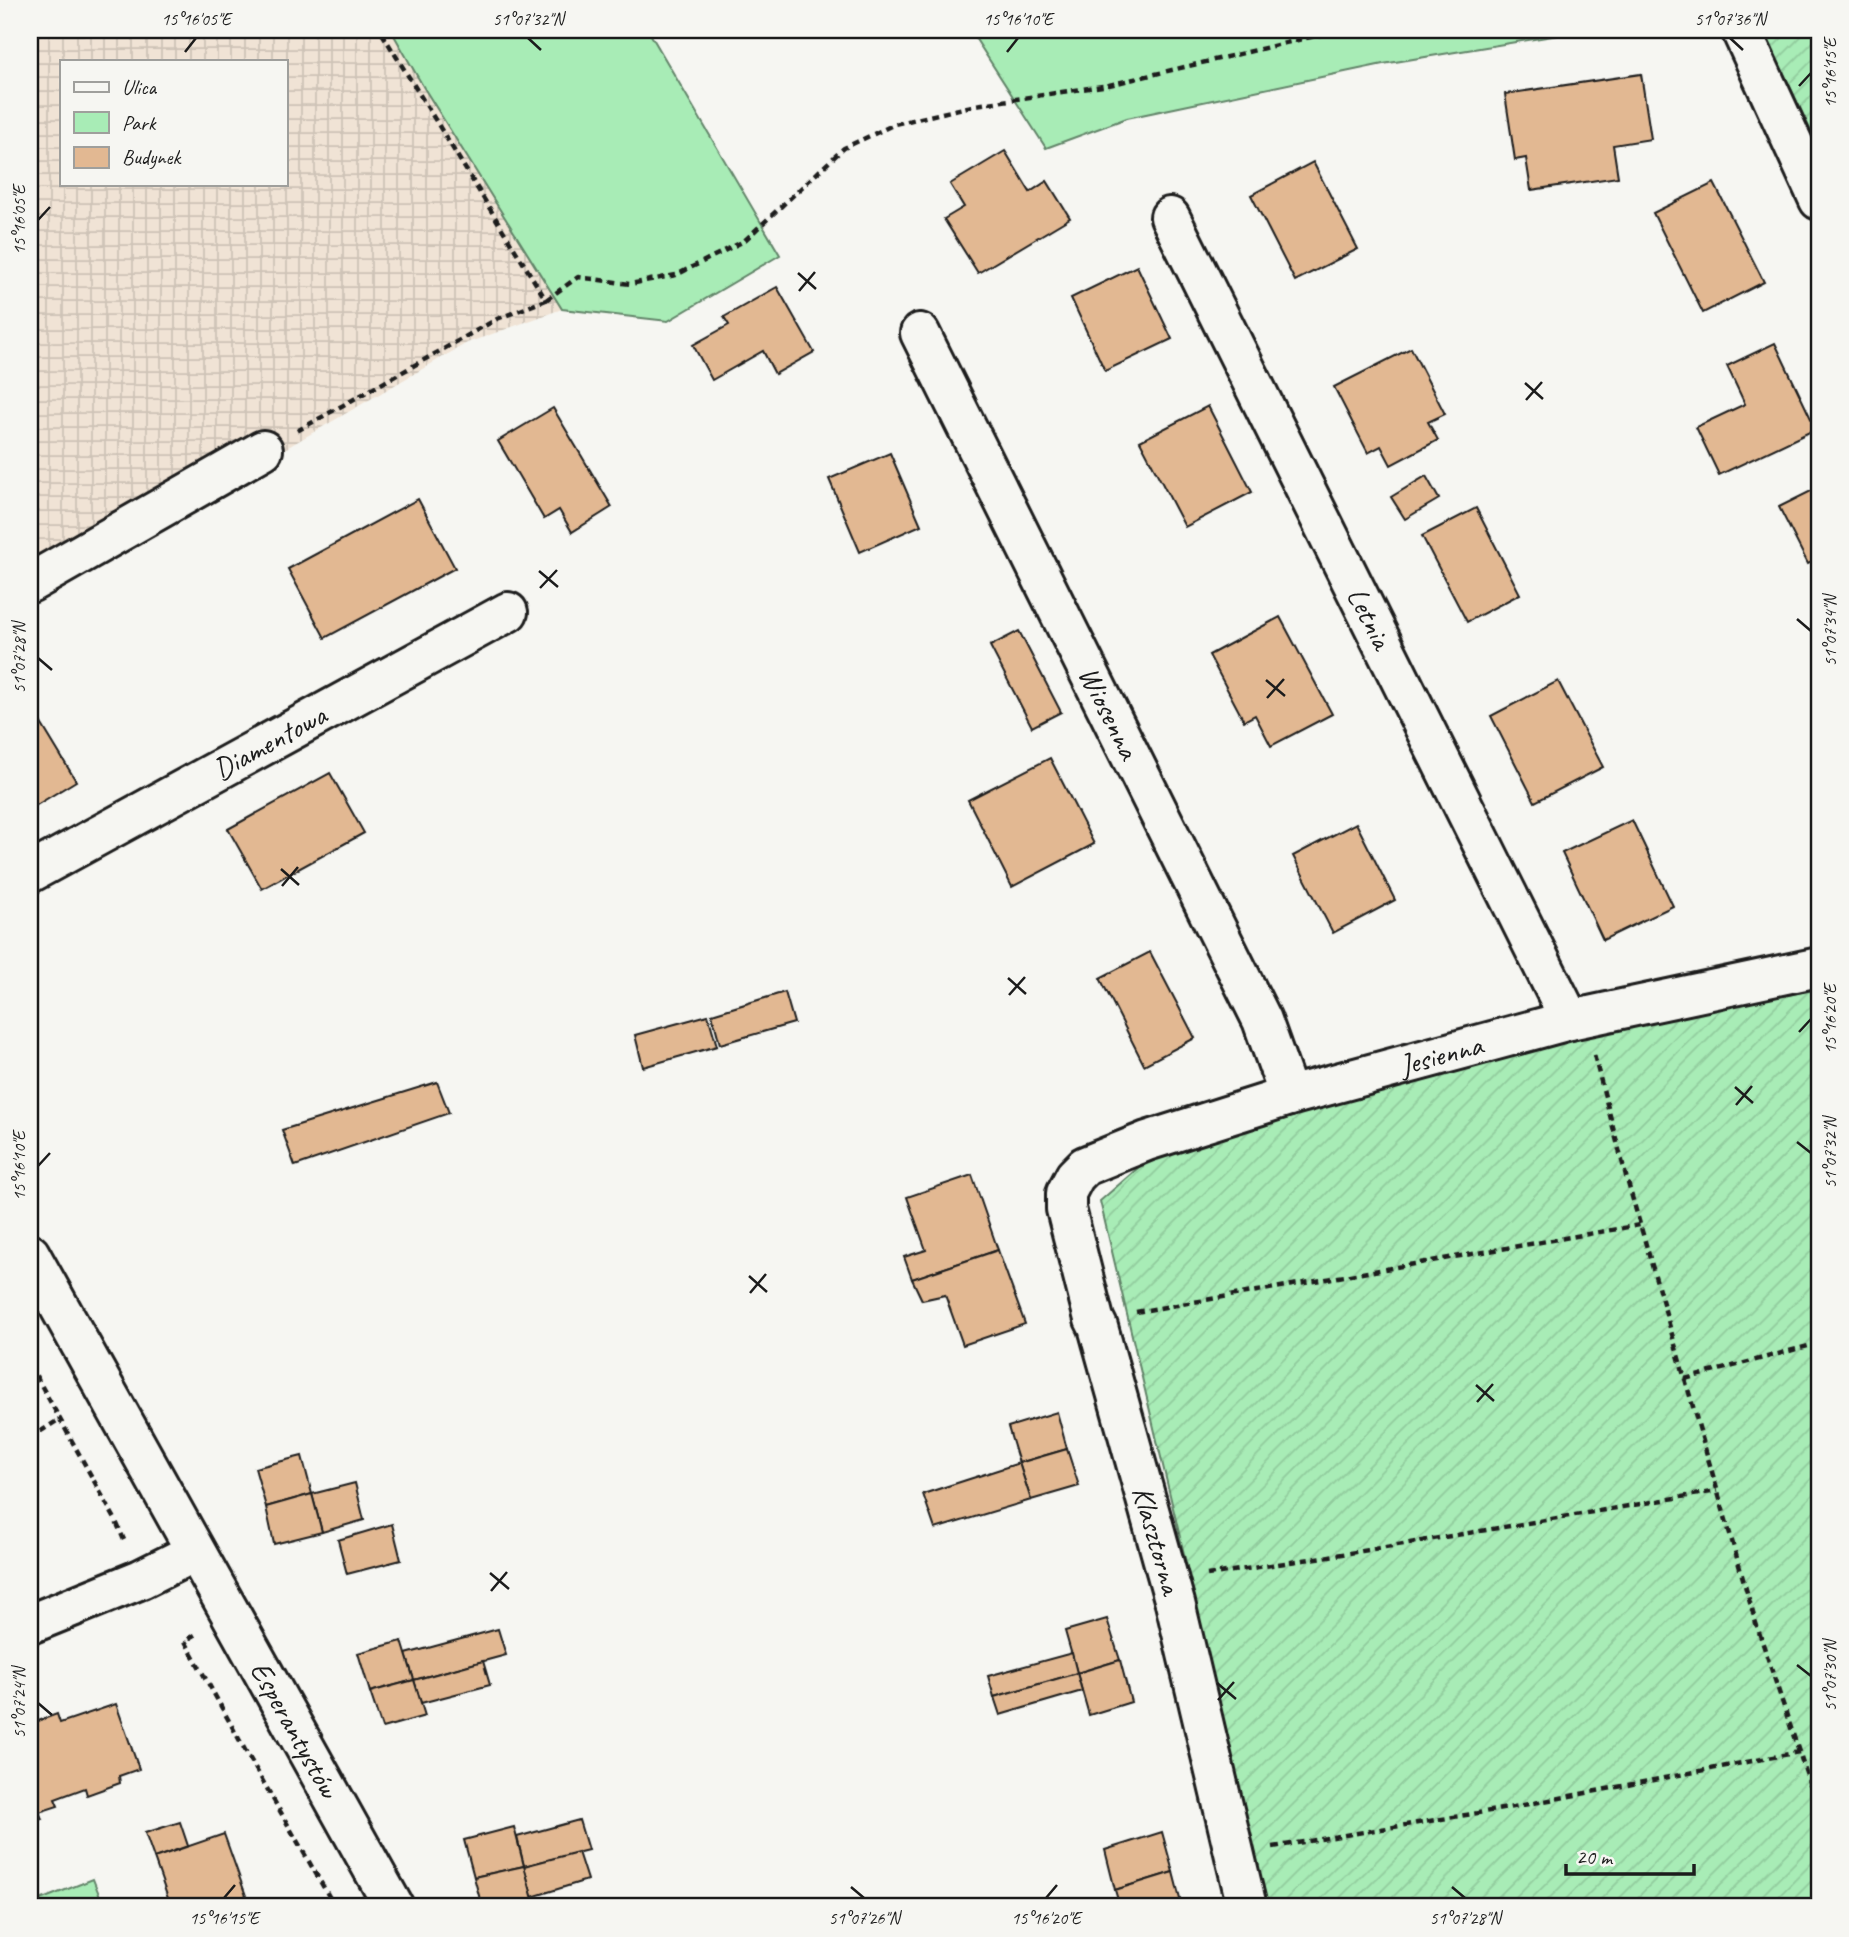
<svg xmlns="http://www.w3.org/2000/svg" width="1849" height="1937" font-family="Caveat,sans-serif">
	<defs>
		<pattern id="industrial-grid" width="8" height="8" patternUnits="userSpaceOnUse" patternTransform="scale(1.75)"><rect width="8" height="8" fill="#f0e3d5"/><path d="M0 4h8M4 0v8" fill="none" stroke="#cdc2b6"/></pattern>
		<pattern id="garden-furrows" width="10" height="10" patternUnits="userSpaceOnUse" patternTransform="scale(1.75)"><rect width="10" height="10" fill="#a8ecb6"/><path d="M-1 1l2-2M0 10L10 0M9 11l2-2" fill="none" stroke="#90ca9c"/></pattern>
	</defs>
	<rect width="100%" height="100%" fill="#f6f6f2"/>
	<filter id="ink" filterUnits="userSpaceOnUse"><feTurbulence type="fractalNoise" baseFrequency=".0143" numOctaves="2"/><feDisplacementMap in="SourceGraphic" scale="14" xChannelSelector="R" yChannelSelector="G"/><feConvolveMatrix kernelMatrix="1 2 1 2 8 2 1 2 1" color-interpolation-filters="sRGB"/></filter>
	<g filter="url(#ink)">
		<path fill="url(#industrial-grid)" fill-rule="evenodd" d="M30,30H391L424,88L562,309L467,343L30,597ZM61,61H285V184H61Z"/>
		<g fill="#a8ecb6" stroke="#628469" stroke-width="2">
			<polygon points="391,30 648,30 780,255 668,321 562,309 424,88"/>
			<polygon points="970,30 1589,30 1383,64 1127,118 1046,148"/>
			<polygon points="93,1879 104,1907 30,1907 30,1904"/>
		</g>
		<g fill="url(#garden-furrows)" stroke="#628469" stroke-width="2">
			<polygon points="1763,30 1819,30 1819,149 1819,148"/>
			<polygon points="1819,989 1819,1907 1268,1907 1100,1201 1154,1154 1601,1030"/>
		</g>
		<g fill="#e2b892" stroke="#1c1c1c" stroke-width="2">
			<polygon points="1641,74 1651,139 1613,145 1618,177 1531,190 1526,158 1515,160 1505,94"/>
			<polygon points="1005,151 1030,192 1047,181 1070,218 978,273 944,219 964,207 950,184"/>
			<polygon points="1313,162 1358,249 1295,281 1251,195"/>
			<polygon points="1714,183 1764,282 1703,313 1653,213"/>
			<polygon points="1137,266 1172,339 1105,371 1071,298"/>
			<polygon points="777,287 814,352 775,374 763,351 712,380 693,345 729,325 724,317"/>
			<polygon points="1775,343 1816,429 1719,475 1696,427 1745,404 1727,366"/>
			<polygon points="1411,348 1445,414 1428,422 1438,440 1391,465 1381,446 1368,453 1334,387"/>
			<polygon points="1208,406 1252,492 1185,527 1140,441"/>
			<polygon points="553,408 612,507 572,532 559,510 544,519 498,441"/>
			<polygon points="890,453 921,525 860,552 829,479"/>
			<polygon points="1426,476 1439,499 1405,519 1391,497"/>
			<polygon points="1819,487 1819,571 1814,561 1808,564 1779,507"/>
			<polygon points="418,499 455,568 325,638 288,569"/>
			<polygon points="1476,508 1520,594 1467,622 1422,536"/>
			<polygon points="1280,617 1332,714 1271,746 1255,715 1244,721 1209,655"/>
			<polygon points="1019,631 1061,712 1032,727 990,646"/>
			<polygon points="1558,681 1603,767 1535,802 1491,716"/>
			<polygon points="33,710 76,781 30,809 30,712"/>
			<polygon points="1050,758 1094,844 1012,887 968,800"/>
			<polygon points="330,773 364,833 262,889 228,829"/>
			<polygon points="1632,820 1673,906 1603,940 1562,853"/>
			<polygon points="1356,823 1395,900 1333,933 1293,856"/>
			<polygon points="1150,952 1195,1038 1144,1065 1100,978"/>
			<polygon points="785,992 794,1023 720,1044 712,1014"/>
			<polygon points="708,1015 717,1046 643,1067 635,1035"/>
			<polygon points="437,1082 449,1113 295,1166 282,1130"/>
			<polygon points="972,1175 998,1250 912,1279 904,1257 926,1250 907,1197"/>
			<polygon points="998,1250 1025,1324 963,1345 945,1295 922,1300 912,1279"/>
			<polygon points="1057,1412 1067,1449 1019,1463 1008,1427"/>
			<polygon points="1067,1449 1079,1486 1031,1500 1019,1463"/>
			<polygon points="302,1456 312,1494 266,1507 255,1468"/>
			<polygon points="1019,1463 1031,1500 935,1529 923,1494"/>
			<polygon points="355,1483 364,1520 322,1532 312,1494"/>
			<polygon points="312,1494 322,1532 274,1544 266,1507"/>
			<polygon points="392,1524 401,1560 347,1574 338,1540"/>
			<polygon points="1107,1619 1120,1660 1077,1673 1065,1631"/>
			<polygon points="498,1629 506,1655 414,1680 406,1654"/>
			<polygon points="402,1641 414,1680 370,1692 358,1653"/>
			<polygon points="1072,1653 1077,1673 994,1697 988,1676"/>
			<polygon points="1120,1660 1131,1702 1089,1715 1077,1673"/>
			<polygon points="483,1661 490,1685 421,1703 414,1680"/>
			<polygon points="1077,1673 1082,1691 1000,1715 994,1697"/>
			<polygon points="414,1680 425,1716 382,1728 370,1692"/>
			<polygon points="116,1704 139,1769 119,1776 120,1783 87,1795 85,1788 55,1799 58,1806 39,1812 42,1819 30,1823 30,1744 33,1743 30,1734 30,1724 57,1714 60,1723"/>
			<polygon points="579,1820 588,1850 524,1866 517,1837"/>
			<polygon points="180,1822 188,1846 154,1858 145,1833"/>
			<polygon points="514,1827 524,1866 474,1877 464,1840"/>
			<polygon points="1162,1832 1173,1872 1115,1890 1105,1850"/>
			<polygon points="224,1834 250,1907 171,1907 154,1858"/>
			<polygon points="578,1852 587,1880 532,1897 524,1866"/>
			<polygon points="524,1866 534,1903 519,1907 482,1907 474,1877"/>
			<polygon points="1173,1872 1182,1907 1120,1907 1115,1890"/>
		</g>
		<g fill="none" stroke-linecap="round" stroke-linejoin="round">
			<g stroke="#1c1c1c" stroke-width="44">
				<g id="minor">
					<polyline points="1741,30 1819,200"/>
					<path id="s1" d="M1170,217L1570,1020"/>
					<path id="s2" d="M920,333L1262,1020L1289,1096"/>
					<polyline points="30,583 263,450"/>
					<path id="s3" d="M30,873L508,612"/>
					<path id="s4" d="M30,1254L394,1907"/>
					<polyline points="30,1624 141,1579 195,1552"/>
					<path id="s5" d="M1247,1907L1175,1603L1098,1327L1094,1319L1066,1209V1193L1075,1176L1085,1166L1147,1141L1289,1096L1570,1020L1819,967"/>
				</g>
			</g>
			<g stroke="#1c1c1c" stroke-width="4.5" stroke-dasharray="7 5" stroke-linecap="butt">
				<polyline points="546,300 578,277 630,284 676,275 744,241 844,148 895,124 976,105 1109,85 1319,35 1377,30"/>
				<polyline points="297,431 497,319 546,300 380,30"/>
				<polyline points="1594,1055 1626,1176 1755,1620 1819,1812"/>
				<polyline points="30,1202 36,1214"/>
				<polyline points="1136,1312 1640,1225"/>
				<polyline points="30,1365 115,1519 124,1540"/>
				<polyline points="1685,1379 1819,1343"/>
				<polyline points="30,1438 60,1419"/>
				<polyline points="1207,1575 1362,1551 1717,1491"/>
				<polyline points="195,1635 185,1641 245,1750 335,1907"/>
				<polyline points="1273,1847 1508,1808 1799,1752"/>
			</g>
			<use href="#minor" stroke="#f6f6f2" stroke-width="38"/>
		</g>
	</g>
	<path fill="none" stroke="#1c1c1c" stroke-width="2.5" d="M528,38L541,50M1730,38L1743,50M185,52L196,38M1007,52L1018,38M1799,86L1811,73M38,220L50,207M798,273L816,289M799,291L815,272M1525,383L1543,399M1526,400L1542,382M539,571L558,587M540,588L557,570M1797,619L1811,631M38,658L52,670M1266,680L1285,696M1267,698L1284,679M281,869L299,885M282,886L298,867M1008,978L1026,994M1009,995L1025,977M1799,1032L1811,1019M1735,1087L1753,1103M1736,1105L1752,1086M1797,1142L1811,1153M38,1166L50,1153M749,1276L767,1292M750,1293L766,1274M1476,1385L1494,1401M1477,1402L1493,1384M490,1573L509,1589M491,1591L507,1572M1797,1665L1811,1676M1217,1683L1236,1699M1218,1700L1234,1682M38,1703L52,1715M851,1887L864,1898M1452,1887L1465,1898M224,1898L235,1885M1046,1898L1057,1885"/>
	<g text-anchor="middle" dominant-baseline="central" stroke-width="7" stroke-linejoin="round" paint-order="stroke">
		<g font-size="30" fill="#1c1c1c" stroke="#f6f6f2">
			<text stroke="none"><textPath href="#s1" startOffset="448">Letnia</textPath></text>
			<text stroke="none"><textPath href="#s2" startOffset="424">Wiosenna</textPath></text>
			<text stroke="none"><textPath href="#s3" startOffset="273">Diamentowa</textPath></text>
			<text stroke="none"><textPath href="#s5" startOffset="1144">Jesienna</textPath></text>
			<text transform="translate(1157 1540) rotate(74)">Klasztorna</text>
			<text stroke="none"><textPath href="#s4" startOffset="544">Esperantystów</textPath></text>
		</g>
	</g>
	<rect width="1849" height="1937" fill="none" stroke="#f6f6f2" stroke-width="77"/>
	<rect x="60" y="60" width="228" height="126" fill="#f6f6f2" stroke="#9f9f9c" stroke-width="2"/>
	<rect x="74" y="82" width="35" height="10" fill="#f6f6f2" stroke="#9f9f9c" stroke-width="2"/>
	<text x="122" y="94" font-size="21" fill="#1c1c1c">Ulica</text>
	<rect x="74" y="112" width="35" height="21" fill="#a8ecb6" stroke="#9f9f9c" stroke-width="2"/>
	<text x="122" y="130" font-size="21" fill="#1c1c1c">Park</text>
	<rect x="74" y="147" width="35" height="21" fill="#e2b892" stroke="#9f9f9c" stroke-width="2"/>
	<text x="122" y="164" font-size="21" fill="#1c1c1c">Budynek</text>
	<path d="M1566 1864v10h128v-10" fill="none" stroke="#1c1c1c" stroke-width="3.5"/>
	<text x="1576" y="1864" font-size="21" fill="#1c1c1c" stroke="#f6f6f2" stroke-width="5" paint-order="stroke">20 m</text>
	<rect x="38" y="38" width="1773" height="1860" fill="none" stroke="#1c1c1c" stroke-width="2.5"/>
	<g font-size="18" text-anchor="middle" fill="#1c1c1c">
		<text x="196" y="25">15°16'05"E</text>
		<text x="528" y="25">51°07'32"N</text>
		<text x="1018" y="25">15°16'10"E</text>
		<text x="1730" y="25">51°07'36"N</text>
		<text transform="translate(1830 73) rotate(-90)" y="6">15°16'15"E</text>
		<text transform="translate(19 220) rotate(-90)" y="6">15°16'05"E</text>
		<text transform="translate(1830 631) rotate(-90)" y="6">51°07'34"N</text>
		<text transform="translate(19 658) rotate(-90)" y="6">51°07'28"N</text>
		<text transform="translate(1830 1019) rotate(-90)" y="6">15°16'20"E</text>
		<text transform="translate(1830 1153) rotate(-90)" y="6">51°07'32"N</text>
		<text transform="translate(19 1166) rotate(-90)" y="6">15°16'10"E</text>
		<text transform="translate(1830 1676) rotate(-90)" y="6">51°07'30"N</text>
		<text transform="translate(19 1703) rotate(-90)" y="6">51°07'24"N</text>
		<text x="224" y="1924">15°16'15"E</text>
		<text x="864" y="1924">51°07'26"N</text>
		<text x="1046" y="1924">15°16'20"E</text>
		<text x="1465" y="1924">51°07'28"N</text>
	</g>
</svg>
